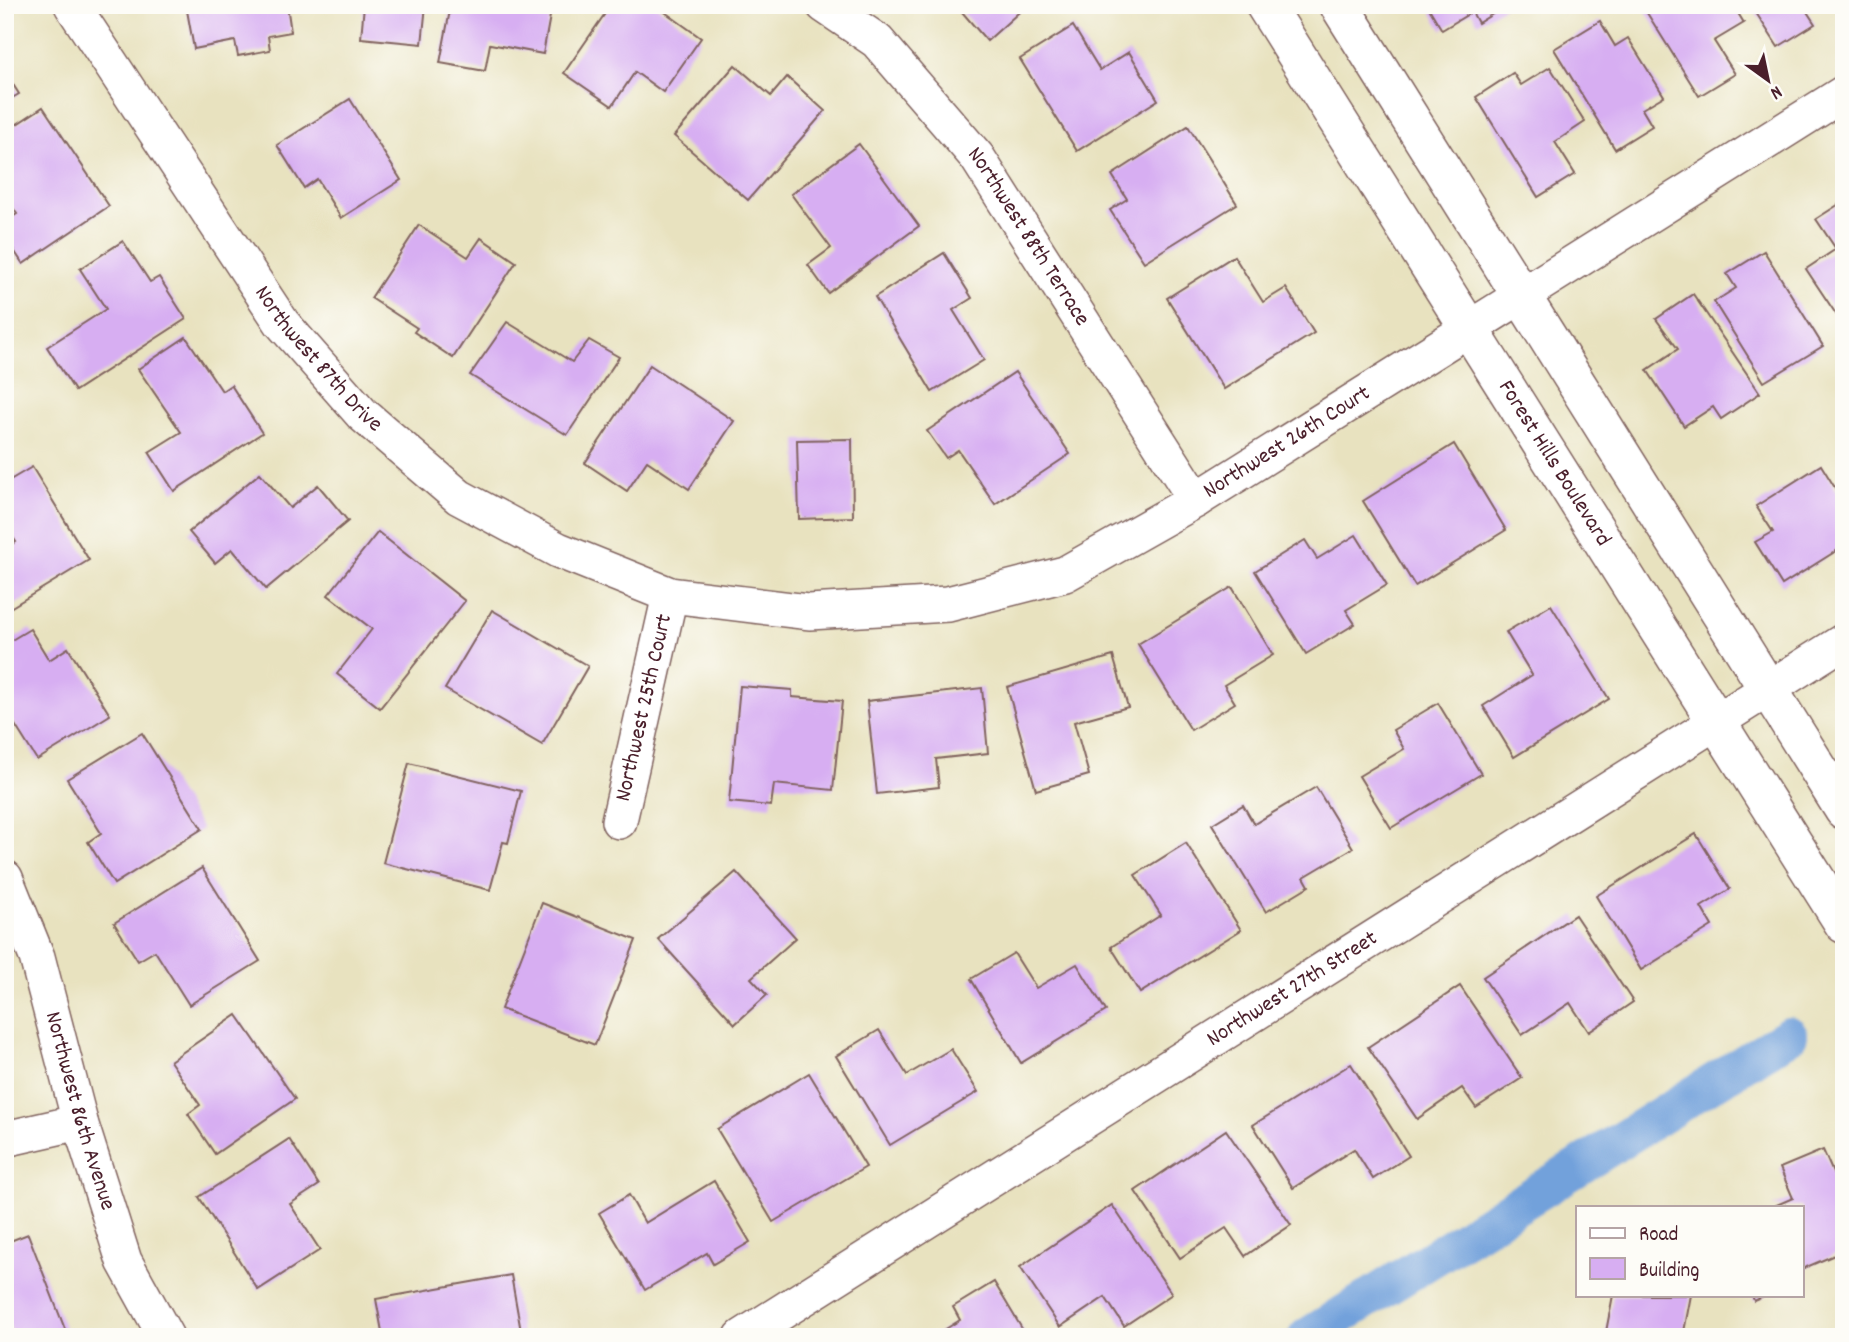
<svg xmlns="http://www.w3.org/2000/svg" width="1849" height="1342" font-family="Dekko,sans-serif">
	<rect width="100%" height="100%" fill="#fdfcf7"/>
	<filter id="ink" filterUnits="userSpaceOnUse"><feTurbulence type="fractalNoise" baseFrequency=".0143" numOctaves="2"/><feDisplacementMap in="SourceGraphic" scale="14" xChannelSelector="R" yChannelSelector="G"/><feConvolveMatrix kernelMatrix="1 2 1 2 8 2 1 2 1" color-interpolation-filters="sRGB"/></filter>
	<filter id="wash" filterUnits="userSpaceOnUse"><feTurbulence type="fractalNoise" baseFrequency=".00686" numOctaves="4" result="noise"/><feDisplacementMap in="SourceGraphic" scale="28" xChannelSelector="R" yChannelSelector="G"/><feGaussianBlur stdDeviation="1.57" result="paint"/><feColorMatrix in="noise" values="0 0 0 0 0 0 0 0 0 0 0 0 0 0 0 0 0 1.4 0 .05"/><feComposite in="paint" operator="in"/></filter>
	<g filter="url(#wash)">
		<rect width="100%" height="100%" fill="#e8e2bf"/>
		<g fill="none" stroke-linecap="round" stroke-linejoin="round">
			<polyline stroke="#72a1db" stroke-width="38" points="1307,1337 1789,1035"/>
		</g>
		<g id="blocks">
			<g fill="#d7aef2">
				<polygon points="186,5 287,5 291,32 268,36 270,50 238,56 235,41 194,49"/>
				<polygon points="364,5 426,5 422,44 361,38"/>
				<polygon points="451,5 552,5 543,54 490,44 485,71 440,63"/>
				<polygon points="611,5 655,5 701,38 663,92 635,72 612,106 564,73"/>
				<polygon points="956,5 1027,5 987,41"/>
				<polygon points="1427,5 1507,5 1478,23 1472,12 1442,30"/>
				<polygon points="1642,5 1733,5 1744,23 1714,41 1735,74 1699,96"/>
				<polygon points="1751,5 1807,5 1804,7 1815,24 1778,47"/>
				<polygon points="1600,21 1615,46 1628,38 1664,96 1642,109 1652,126 1615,149 1554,49"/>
				<polygon points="1073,26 1100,70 1129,52 1158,100 1077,151 1020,59"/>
				<polygon points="735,65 771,96 787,77 825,111 748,200 674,136"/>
				<polygon points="1550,67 1585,122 1555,142 1575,174 1538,197 1476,97 1513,73 1521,85"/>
				<polygon points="5,72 19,94 5,102"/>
				<polygon points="350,99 401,180 341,218 317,179 304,188 277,145"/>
				<polygon points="43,107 109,206 23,264 5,237 5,222 17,214 5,196 5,132"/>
				<polygon points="1188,126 1237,204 1144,262 1110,210 1127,199 1112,175"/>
				<polygon points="859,144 919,226 828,293 808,265 831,248 791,194"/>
				<polygon points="1844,201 1844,326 1806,269 1836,249 1816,219"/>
				<polygon points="419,225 468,257 481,238 516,262 453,358 414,332 417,328 371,298"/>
				<polygon points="123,241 150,282 159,277 186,319 75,391 47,347 106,309 80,269"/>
				<polygon points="1764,251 1823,346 1764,382 1714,302 1736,288 1727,274"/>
				<polygon points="944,253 972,298 953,310 984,360 932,392 875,297"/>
				<polygon points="1234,256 1263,302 1286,288 1314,333 1224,389 1167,298"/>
				<polygon points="1693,294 1760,393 1721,419 1713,407 1684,426 1647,370 1678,349 1656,319"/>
				<polygon points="507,322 572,362 589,340 619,357 567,435 470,375"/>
				<polygon points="186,337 222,391 231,385 262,433 174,491 149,452 181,432 138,369"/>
				<polygon points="650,365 734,421 689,489 647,461 627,491 585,463"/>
				<polygon points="1015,372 1070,454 995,504 958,450 946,458 927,431"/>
				<polygon points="852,439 853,517 799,519 797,440"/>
				<polygon points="1454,444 1506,530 1415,586 1363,501"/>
				<polygon points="1821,465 1837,491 1844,487 1844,546 1782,585 1755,542 1773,532 1756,506"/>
				<polygon points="32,467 89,560 5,611 5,549 16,542 5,525 5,483"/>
				<polygon points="260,473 290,508 318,485 348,521 266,589 232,549 215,563 189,532"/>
				<polygon points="378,532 465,601 380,708 337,674 372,629 328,595"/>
				<polygon points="1356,535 1387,585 1346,610 1355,624 1306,654 1255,571 1305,540 1317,559"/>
				<polygon points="1232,587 1273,655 1224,685 1235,703 1191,730 1138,644"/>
				<polygon points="1551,605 1609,699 1514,757 1483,706 1532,675 1506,632"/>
				<polygon points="492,610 588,666 542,745 445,689"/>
				<polygon points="30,629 49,660 68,648 110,715 37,760 5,709 5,644"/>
				<polygon points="1113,656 1128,707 1074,722 1089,775 1036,790 1007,687"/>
				<polygon points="740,686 792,690 792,697 842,701 833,790 774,784 771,806 729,802"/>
				<polygon points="982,688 988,753 936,759 939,787 877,794 867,701"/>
				<polygon points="1438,703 1481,774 1391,828 1359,776 1404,749 1393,730"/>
				<polygon points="142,733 202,829 114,884 88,842 101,833 67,779"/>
				<polygon points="409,763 521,791 508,843 503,842 490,890 383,863"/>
				<polygon points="1316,787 1353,848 1304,877 1309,886 1266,912 1212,824 1243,805 1254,824"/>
				<polygon points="1696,834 1730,889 1701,907 1712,926 1641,970 1596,896"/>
				<polygon points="1186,843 1241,930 1140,993 1111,947 1161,915 1135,875"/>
				<polygon points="202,868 260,961 189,1005 155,951 138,961 114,923"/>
				<polygon points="736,872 796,938 751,978 767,995 735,1024 658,939"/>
				<polygon points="542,903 636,940 595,1045 501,1009"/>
				<polygon points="1575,915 1633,1002 1589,1032 1570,1003 1522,1035 1483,977"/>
				<polygon points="1014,953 1036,988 1077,964 1106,1011 1021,1063 971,979"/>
				<polygon points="1460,986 1522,1078 1476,1108 1462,1088 1417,1119 1368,1047"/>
				<polygon points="237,1015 295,1099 215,1154 188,1114 200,1105 170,1061"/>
				<polygon points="879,1030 907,1075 951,1049 978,1092 890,1145 836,1056"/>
				<polygon points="1351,1064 1409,1156 1373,1179 1354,1149 1293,1188 1253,1125"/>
				<polygon points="809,1073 866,1167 773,1222 717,1129"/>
				<polygon points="1226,1130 1291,1225 1245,1256 1226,1228 1180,1258 1135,1191"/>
				<polygon points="289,1139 319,1185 290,1204 320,1250 258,1290 199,1197"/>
				<polygon points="1823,1150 1844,1198 1844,1251 1802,1269 1802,1207 1772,1207 1793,1198 1780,1168"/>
				<polygon points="714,1181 750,1242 713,1264 707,1253 645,1290 599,1213 629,1195 645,1223"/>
				<polygon points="1112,1205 1172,1294 1124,1326 1105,1297 1060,1327 1020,1267"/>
				<polygon points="28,1234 68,1337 14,1337 5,1314 5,1243"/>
				<polygon points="511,1275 522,1337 383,1337 376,1299"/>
				<polygon points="994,1282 1027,1337 933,1337 960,1320 953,1307"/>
				<polygon points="1613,1295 1691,1295 1683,1337 1605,1337"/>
				<polygon points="1752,1295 1768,1295 1754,1301"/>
			</g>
		</g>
	</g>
	<g filter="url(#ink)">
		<use href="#blocks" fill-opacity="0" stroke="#81635f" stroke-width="2"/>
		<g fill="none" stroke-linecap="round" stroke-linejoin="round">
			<g stroke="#81635f" stroke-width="38">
				<g id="minor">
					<path id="s1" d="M72,5L282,323L362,414L459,497L558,550L670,595L809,612L948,604L1065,574L1196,500L1844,93"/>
					<path id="s2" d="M824,5L877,41L977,157L1196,500"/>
					<path id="s3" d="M619,821L670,595"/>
					<path id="s4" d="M5,878L37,957L80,1122L124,1261L166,1337"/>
					<polyline points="5,1139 80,1122"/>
					<path id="s5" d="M742,1337L1844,641"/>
				</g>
			</g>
			<g stroke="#81635f" stroke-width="41">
				<g id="tertiary">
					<path id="s6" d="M1265,5L1844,924"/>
					<polyline points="1339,5 1844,810"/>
				</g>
			</g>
			<use href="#minor" stroke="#fff" stroke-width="35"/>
			<use href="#tertiary" stroke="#fff" stroke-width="38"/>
		</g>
	</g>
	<g text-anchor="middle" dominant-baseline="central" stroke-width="6" stroke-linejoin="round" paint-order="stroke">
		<g font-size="23" fill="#4a1f2b" stroke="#fdfcf7">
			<text stroke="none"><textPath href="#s2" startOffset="312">Northwest 88th Terrace</textPath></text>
			<text stroke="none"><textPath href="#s1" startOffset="432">Northwest 87th Drive</textPath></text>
			<text stroke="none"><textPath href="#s1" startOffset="1521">Northwest 26th Court</textPath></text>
			<text stroke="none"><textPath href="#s6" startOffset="542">Forest Hills Boulevard</textPath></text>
			<text stroke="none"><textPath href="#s3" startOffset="116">Northwest 25th Court</textPath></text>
			<text stroke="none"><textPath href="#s5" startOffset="651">Northwest 27th Street</textPath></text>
			<text stroke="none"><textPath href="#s4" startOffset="245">Northwest 86th Avenue</textPath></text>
		</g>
	</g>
	<rect width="1849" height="1342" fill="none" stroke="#fdfcf7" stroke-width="28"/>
	<rect x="1576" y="1206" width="228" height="91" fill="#fdfcf7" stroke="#b5a4a5" stroke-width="2"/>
	<rect x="1590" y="1228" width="35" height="10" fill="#ffffff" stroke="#b5a4a5" stroke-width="2"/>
	<text x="1639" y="1240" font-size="21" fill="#4a1f2b">Road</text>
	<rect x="1590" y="1258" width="35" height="21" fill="#d7aef2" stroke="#b5a4a5" stroke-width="2"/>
	<text x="1639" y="1276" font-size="21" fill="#4a1f2b">Building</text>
	<g transform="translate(1768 80) rotate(147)" stroke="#fdfcf7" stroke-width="5" paint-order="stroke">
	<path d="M0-5L12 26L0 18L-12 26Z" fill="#4a1f2b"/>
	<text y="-10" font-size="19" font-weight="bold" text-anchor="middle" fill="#4a1f2b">N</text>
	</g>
</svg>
